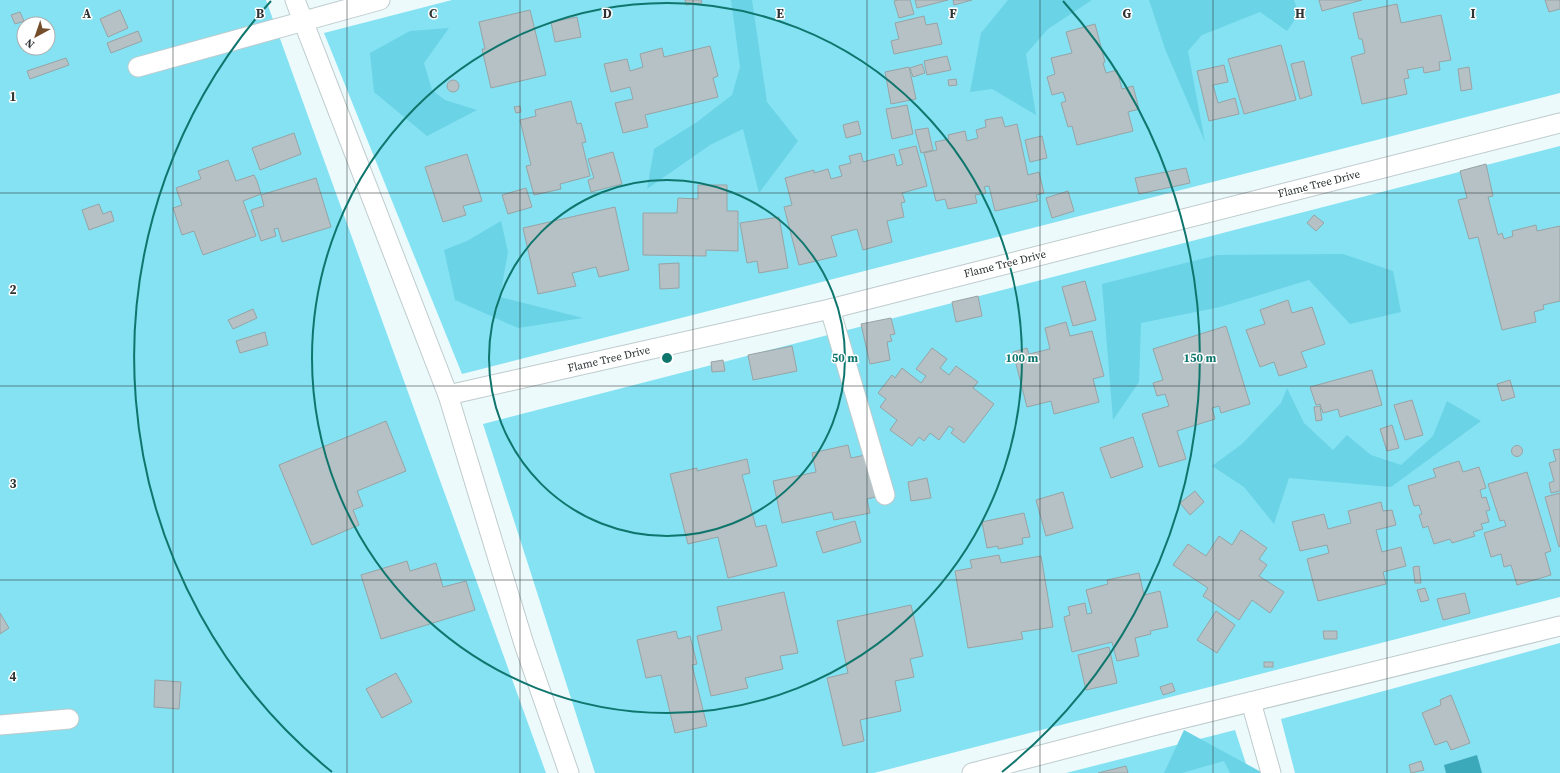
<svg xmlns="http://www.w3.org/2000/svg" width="1560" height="773" font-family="'Source Serif 4',serif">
	<rect width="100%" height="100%" fill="#edfafc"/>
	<g fill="#85e2f3" fill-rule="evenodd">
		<path d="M0,0H266L546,773H0ZM24,24H48V48H24Z"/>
		<polygon points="452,0 1560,0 1560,93 462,374 324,33"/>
		<polygon points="1560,146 1560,597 874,773 595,773 483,424"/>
		<polygon points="1560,643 1560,773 1295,773 1281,719"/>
		<polygon points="1235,730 1249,773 1066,773"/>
	</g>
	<g fill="#6bd3e6">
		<polygon points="731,0 752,0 767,102 798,141 759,193 743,129 710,145 647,189 654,149 697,122 732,95 740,67"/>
		<polygon points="1008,0 1092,0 1048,29 1026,54 1036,115 992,89 970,92 981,33"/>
		<polygon points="1149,0 1294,0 1299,14 1287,31 1260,12 1202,35 1188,51 1205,142 1165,49"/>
		<polygon points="449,28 424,63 432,90 445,100 477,110 427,136 374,92 370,53 410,31"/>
		<polygon points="501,221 508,252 500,297 583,318 518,328 455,300 444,250 467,241"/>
		<polygon points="1343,254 1393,271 1401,312 1350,324 1309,280 1220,307 1141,323 1139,382 1113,420 1102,284 1217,255"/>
		<polygon points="1287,388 1304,423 1333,450 1347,435 1371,455 1401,465 1433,436 1447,401 1481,421 1391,487 1289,478 1274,524 1244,487 1212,466 1242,444 1281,403"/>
		<polygon points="1184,730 1263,773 1230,773 1224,761 1182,773 1164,773"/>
	</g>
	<polygon fill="#3ca9bb" points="1477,755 1482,773 1446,773 1444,765"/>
	<g fill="#b5c1c4" stroke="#97a3a5">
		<polygon points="685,0 701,0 702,3 686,5"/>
		<polygon points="898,0 910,0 914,14 899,18 894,1"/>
		<polygon points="915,0 948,0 917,8"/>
		<polygon points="953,0 972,0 954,5"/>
		<polygon points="1319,0 1362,0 1322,11"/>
		<polygon points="1545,0 1560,0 1560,9 1549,12"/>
		<polygon points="1397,4 1401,23 1441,15 1451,60 1439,62 1440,70 1424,73 1423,67 1407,70 1409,78 1404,79 1407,94 1362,104 1351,57 1365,53 1362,39 1359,39 1353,13"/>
		<polygon points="120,10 128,28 108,37 100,19"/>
		<polygon points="530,10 546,75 491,88 482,49 485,49 479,22"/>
		<polygon points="20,12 24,21 15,24 11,15"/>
		<polygon points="924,16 926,25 937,23 942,44 894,54 891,41 899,39 895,23"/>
		<polygon points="577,17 581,37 555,42 551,22"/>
		<polygon points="1095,24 1105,62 1103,63 1106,73 1117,70 1122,89 1133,86 1139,109 1128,112 1133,131 1077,145 1072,126 1068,127 1061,103 1066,101 1063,92 1052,95 1047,77 1055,74 1051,58 1072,53 1066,32"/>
		<polygon points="138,31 142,41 111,53 107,43"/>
		<polygon points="1281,45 1296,100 1244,114 1228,59"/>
		<polygon points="710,46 718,76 713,78 718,97 645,115 648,127 623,133 615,103 633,99 630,87 611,92 604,64 627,59 630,71 643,67 640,54 662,48 664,57"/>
		<polygon points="947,56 951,70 927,75 924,61"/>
		<polygon points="66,58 69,65 30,79 27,71"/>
		<polygon points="1304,61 1312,95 1300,99 1291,64"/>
		<polygon points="922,64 925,73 913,77 910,68"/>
		<polygon points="1224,65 1228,82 1213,85 1218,103 1235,98 1239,114 1209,121 1197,71"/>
		<polygon points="909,67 916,99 891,104 885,72"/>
		<polygon points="1469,67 1472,89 1461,91 1458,69"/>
		<polygon points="956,79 957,85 949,86 948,80"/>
		<circle cx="453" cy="86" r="6"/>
		<polygon points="571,101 577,124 581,123 586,142 582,143 590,176 560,184 561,189 534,195 526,166 531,165 520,120 536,116 535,110"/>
		<polygon points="907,105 913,134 892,139 886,109"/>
		<polygon points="520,106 521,112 516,113 514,107"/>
		<polygon points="1002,117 1005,127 1017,124 1028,175 1039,172 1044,193 1036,195 1038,201 995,211 989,186 984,187 986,193 975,195 977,203 948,209 945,199 936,201 924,153 937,150 935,142 949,139 948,135 965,131 967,141 978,138 976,130 986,127 985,120"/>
		<polygon points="858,121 861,134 846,138 843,125"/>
		<polygon points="928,128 933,150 921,153 915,130"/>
		<polygon points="294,133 301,154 260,170 252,148"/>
		<polygon points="1042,136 1047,158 1030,162 1025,140"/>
		<polygon points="916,146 927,186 902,193 905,202 901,203 904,217 887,221 892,242 863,250 857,229 831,236 837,256 799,265 784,207 792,205 785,178 814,170 814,173 828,169 831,179 842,176 839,166 851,163 849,156 861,153 863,162 894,154 897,166 903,164 899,150"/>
		<polygon points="613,152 622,184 591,192 588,180 594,178 588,159"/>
		<polygon points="467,154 482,201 463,206 466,215 443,222 425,167"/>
		<polygon points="228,160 236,181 254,175 257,181 261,194 243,201 256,236 203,255 194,231 182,235 173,208 182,205 176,188 201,179 198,171"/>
		<polygon points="1486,164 1493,196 1488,197 1498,235 1502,233 1504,239 1513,236 1512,231 1536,225 1537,231 1560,226 1560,301 1543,305 1544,309 1534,312 1536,322 1502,330 1478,237 1469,239 1458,200 1467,198 1460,171"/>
		<polygon points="1186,168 1190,183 1139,194 1135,178"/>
		<polygon points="316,178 331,227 282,242 278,228 274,229 276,236 261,241 251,210 264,206 261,195"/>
		<polygon points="698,185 727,185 727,211 738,211 738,251 706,250 706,256 643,255 643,213 677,213 678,198 698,199"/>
		<polygon points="526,188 532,207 508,214 502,195"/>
		<polygon points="1068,191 1074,211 1052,218 1046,198"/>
		<polygon points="99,204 103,214 111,211 114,221 89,230 82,210"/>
		<polygon points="615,207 629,270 599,277 596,267 572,273 576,286 538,294 523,228"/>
		<polygon points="1314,215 1324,223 1316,231 1307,223"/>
		<polygon points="779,217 788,268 759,273 757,261 747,263 740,223"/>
		<polygon points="679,263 679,288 660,289 659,264"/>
		<polygon points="1085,281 1096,320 1073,326 1062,287"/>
		<polygon points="978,296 982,316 956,322 952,302"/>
		<polygon points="1288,300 1292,313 1312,307 1325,344 1301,352 1307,367 1279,376 1274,362 1260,367 1246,330 1265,324 1260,310"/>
		<polygon points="253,309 257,318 233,329 228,320"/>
		<polygon points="891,318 895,334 890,335 892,341 887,342 890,360 870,364 861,324"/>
		<polygon points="1066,322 1070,336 1092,331 1104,376 1093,379 1099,402 1054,414 1051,401 1027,407 1013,352 1027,348 1029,354 1050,349 1045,328"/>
		<polygon points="1226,326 1250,404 1221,413 1219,406 1212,408 1215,419 1177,431 1186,459 1159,467 1142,414 1169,406 1165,394 1157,396 1153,383 1163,380 1153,349"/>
		<polygon points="265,332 268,345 240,353 236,341"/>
		<polygon points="792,346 797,371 753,380 748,355"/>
		<polygon points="932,348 947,359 940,368 949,375 956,366 978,382 973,388 994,404 964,443 951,433 954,429 949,426 939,440 930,433 924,441 919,437 912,446 890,430 897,420 880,407 886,399 878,393 892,375 895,378 902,368 921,383 926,376 916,369"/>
		<polygon points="723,360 725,371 712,372 711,362"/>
		<polygon points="1372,370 1382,405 1340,417 1338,409 1323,413 1320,404 1316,405 1310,387"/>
		<polygon points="1510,380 1515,397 1502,401 1497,384"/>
		<polygon points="1412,400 1423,435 1405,440 1394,405"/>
		<polygon points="1320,406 1322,420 1316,421 1314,407"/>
		<polygon points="386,421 406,471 357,491 363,506 353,510 359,525 312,545 279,465"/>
		<polygon points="1392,425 1399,448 1387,451 1380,429"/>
		<polygon points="1133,437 1143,467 1111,478 1100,448"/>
		<polygon points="848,445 851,458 870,454 879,496 867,499 870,513 834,520 832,512 782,523 773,481 816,472 812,453"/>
		<circle cx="1517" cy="451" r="5.5"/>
		<polygon points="1560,449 1560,491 1551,493 1549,483 1554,481 1549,463 1556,461 1553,450"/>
		<polygon points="747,459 750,473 742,475 756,527 766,525 777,566 728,578 718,537 688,544 670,474 697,468 697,471"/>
		<polygon points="1459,461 1463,472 1479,467 1486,488 1480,490 1482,498 1486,497 1490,510 1486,511 1489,522 1481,524 1483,529 1473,532 1475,536 1452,543 1450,539 1434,544 1428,526 1423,528 1419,515 1422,514 1419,505 1414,506 1408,486 1436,477 1433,469"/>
		<polygon points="1527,472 1551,551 1545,553 1551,575 1517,585 1511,565 1504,567 1501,554 1491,557 1484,533 1506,526 1504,520 1500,521 1488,484"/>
		<polygon points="927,478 931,498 911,501 908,482"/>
		<polygon points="1195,491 1204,502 1190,515 1180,503"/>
		<polygon points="1063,492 1073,528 1046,536 1036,500"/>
		<polygon points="1560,493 1560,546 1559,547 1545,497"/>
		<polygon points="1381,502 1383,511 1392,510 1396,525 1376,530 1382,552 1401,547 1406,566 1383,572 1386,584 1318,601 1307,559 1329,553 1327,545 1300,551 1292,522 1324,514 1328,529 1351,523 1348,511"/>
		<polygon points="1024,513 1030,537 1022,538 1023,544 998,549 998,546 987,548 982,522"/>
		<polygon points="855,521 861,542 823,553 816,532"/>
		<polygon points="1241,530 1267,548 1259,559 1267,565 1259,576 1284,592 1270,613 1252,600 1239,620 1203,596 1208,588 1173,565 1188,544 1206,556 1219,536 1232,545"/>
		<polygon points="999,555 1001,563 1041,556 1053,627 1021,632 1023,639 968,648 955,571 972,568 970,560"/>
		<polygon points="407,561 410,571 436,563 443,587 466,581 475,610 381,639 361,575"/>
		<polygon points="1419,566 1421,583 1415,583 1413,567"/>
		<polygon points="1139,573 1144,595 1160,591 1168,627 1150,631 1151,634 1135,638 1139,656 1117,661 1112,642 1072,652 1064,617 1070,615 1068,607 1085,603 1087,614 1092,613 1086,590 1108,584 1107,580"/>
		<polygon points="1425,588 1429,600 1421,602 1417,590"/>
		<polygon points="784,592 798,653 780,656 783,669 745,678 748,688 711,696 697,636 722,630 717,607"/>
		<polygon points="1465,593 1470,613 1443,620 1437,599"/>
		<polygon points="911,605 923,656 910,659 914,677 895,681 901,711 860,720 864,741 843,746 827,678 848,673 837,621"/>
		<polygon points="1216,611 1235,625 1217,653 1197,640"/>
		<polygon points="0,613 9,628 0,634"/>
		<polygon points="676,631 678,639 690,636 697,664 692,665 707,726 675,733 661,675 646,678 637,640"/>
		<polygon points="1323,631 1337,631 1337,639 1324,639"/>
		<polygon points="1109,647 1117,683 1086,690 1078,655"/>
		<rect x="1264" y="662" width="9" height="5"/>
		<polygon points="396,673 412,702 382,718 366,689"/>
		<polygon points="155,680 181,682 179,709 154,707"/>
		<polygon points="1172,683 1175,691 1163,695 1160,687"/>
		<polygon points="1451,695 1470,743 1451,750 1447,741 1435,745 1422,713 1441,705 1440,700"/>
		<polygon points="1421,761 1424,770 1411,773 1409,765"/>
		<polygon points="1126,766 1128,773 1098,773"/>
	</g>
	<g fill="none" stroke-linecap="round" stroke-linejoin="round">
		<g stroke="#becbcd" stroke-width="21">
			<g id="street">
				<polyline points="295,0 448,395 524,644 569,773"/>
				<polyline points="138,67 380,0"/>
				<polyline points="830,309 885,495"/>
				<polyline points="448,395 830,309 1560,123"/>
				<polyline points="1251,702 1271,773"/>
				<polyline points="0,725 69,719"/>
				<polyline points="972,773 1152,726 1560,626"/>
			</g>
		</g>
		<use href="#street" stroke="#fff" stroke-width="19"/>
	</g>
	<path fill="none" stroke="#2e3334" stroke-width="1" stroke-opacity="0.55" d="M173,0V773M347,0V773M520,0V773M693,0V773M867,0V773M1040,0V773M1213,0V773M1387,0V773M0,193H1560M0,386H1560M0,580H1560"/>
	<g fill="none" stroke="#0f766e" stroke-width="2">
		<circle cx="667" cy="358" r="178"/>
		<circle cx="667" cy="358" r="355"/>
		<path d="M332 772A533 533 0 0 1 271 1M1063 1A533 533 0 0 1 1002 772"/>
	</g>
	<g text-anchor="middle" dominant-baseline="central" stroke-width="3" stroke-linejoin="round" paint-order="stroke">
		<g font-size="11" fill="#2e3334" stroke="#fff">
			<text transform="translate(1319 184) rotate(-14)">Flame Tree Drive</text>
			<text transform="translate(1005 264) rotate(-14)">Flame Tree Drive</text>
			<text transform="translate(609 359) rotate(-13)">Flame Tree Drive</text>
		</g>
	</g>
	<g font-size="13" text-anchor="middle" font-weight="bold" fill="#2e3334" stroke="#fff" stroke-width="3" stroke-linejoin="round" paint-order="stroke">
		<text x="87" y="18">A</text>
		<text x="260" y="18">B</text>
		<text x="433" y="18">C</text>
		<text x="607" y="18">D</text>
		<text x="780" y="18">E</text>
		<text x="953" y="18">F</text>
		<text x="1127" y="18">G</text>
		<text x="1300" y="18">H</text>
		<text x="1473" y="18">I</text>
		<text x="13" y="101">1</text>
		<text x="13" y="294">2</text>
		<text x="13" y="488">3</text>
		<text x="13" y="681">4</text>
	</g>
	<circle cx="667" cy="358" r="6" fill="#0f766e" stroke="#fff" stroke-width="2"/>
	<g font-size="12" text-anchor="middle" font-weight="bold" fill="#0f766e" stroke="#fff" stroke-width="3" stroke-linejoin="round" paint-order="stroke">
		<text x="845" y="362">50 m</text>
		<text x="1022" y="362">100 m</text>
		<text x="1200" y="362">150 m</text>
	</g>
	<g transform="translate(36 36) rotate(220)"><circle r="19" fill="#ffffff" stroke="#abadae"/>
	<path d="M0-3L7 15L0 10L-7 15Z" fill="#744d2b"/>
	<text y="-6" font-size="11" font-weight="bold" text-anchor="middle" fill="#2e3334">N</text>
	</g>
</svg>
